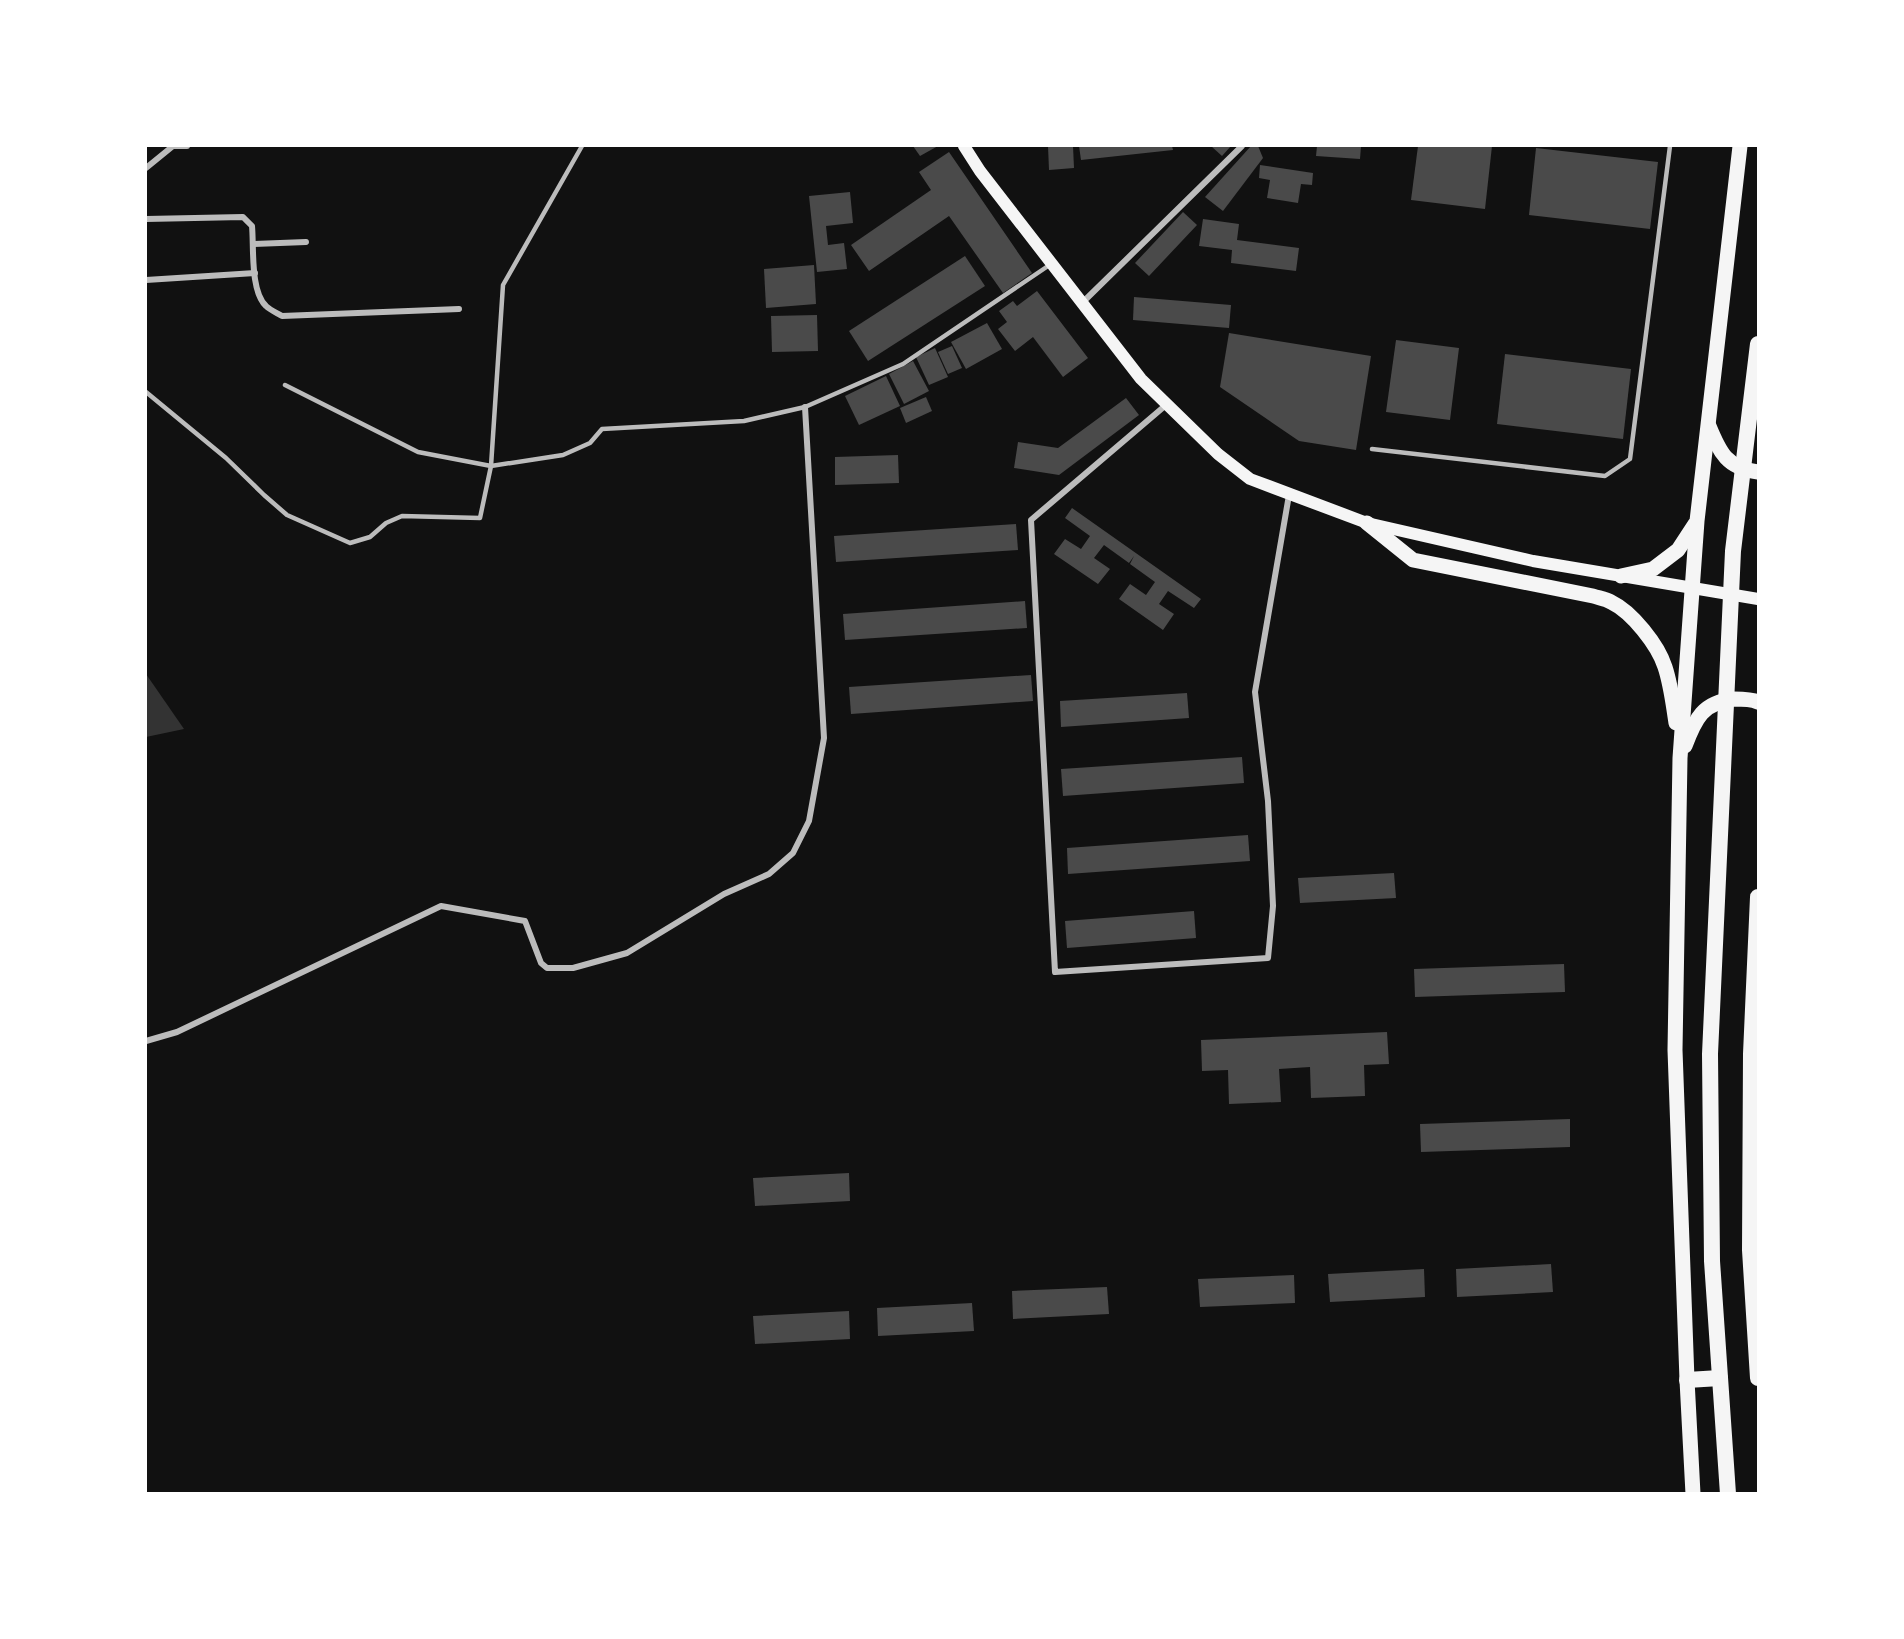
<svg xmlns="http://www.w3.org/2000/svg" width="1904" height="1639" font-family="Quicksand,sans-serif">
	<rect width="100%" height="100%" fill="#111"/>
	<polygon fill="#333" points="146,674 184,729 146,737"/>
	<g fill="#4a4a4a">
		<polygon points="913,146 938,146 920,156"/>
		<polygon points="1048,146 1073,146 1074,168 1049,170"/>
		<polygon points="1079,146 1172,146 1173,150 1081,160"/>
		<polygon points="1211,146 1231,146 1222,156"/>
		<polygon points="1251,146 1258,146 1263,158 1223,211 1205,197"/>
		<polygon points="1317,146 1361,146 1360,159 1316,156"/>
		<polygon points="1418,146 1492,146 1485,209 1411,200"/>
		<polygon points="1536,148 1658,162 1650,229 1529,215"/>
		<polygon points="949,152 1032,273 1003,293 949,216 869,271 851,245 931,190 919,172"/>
		<polygon points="1260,165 1313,173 1312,185 1301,184 1298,203 1267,198 1270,180 1259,178"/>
		<polygon points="850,192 853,223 826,226 828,245 844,243 847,269 817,272 809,196"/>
		<polygon points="1183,212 1197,225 1149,276 1135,263"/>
		<polygon points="1203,219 1239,224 1237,240 1299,248 1296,271 1231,263 1232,250 1199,246"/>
		<polygon points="965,256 985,286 868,361 849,331"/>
		<polygon points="814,265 816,304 766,308 764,269"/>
		<polygon points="1037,291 1088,358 1063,377 1033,337 1015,351 998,329 1007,322 999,311 1013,301 1017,306"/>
		<polygon points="1134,297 1231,305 1229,328 1133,320"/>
		<polygon points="817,315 818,351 772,352 771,316"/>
		<polygon points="987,323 1002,349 966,369 951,342"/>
		<polygon points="1229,333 1371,356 1356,450 1299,441 1220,387"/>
		<polygon points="1396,340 1459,348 1450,420 1386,412"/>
		<polygon points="952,346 962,368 948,374 938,352"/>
		<polygon points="935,348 948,377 929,385 916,357"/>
		<polygon points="1505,354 1631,369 1623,439 1497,424"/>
		<polygon points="913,361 929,391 904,404 889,374"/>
		<polygon points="886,376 900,406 859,425 845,396"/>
		<polygon points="926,397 932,411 906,423 900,408"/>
		<polygon points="1126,398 1139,415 1059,475 1014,468 1018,442 1058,448"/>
		<polygon points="898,455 899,483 835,485 835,457"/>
		<polygon points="1072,508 1201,599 1194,608 1168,591 1159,604 1174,614 1163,630 1119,599 1130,584 1146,595 1155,582 1130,564 1134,556 1129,563 1104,545 1094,558 1110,569 1098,584 1054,554 1065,539 1081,549 1090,536 1065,518"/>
		<polygon points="1016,524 1018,550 836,562 834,536"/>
		<polygon points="1025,601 1027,628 845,640 843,614"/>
		<polygon points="1031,675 1033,701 851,714 849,687"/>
		<polygon points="1187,693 1189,718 1061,727 1060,701"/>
		<polygon points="1242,757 1244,783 1063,796 1061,769"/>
		<polygon points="1248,835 1250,861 1068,874 1067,848"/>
		<polygon points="1394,873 1396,898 1300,903 1298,878"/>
		<polygon points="1194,911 1196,938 1067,948 1065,921"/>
		<polygon points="1564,964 1565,992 1415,997 1414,969"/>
		<polygon points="1387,1032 1389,1064 1364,1065 1365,1096 1311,1098 1310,1067 1279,1069 1281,1102 1229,1104 1228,1070 1202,1071 1201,1040"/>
		<polygon points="1570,1119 1570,1147 1421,1152 1420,1124"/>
		<polygon points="849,1173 850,1201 755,1206 753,1178"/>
		<polygon points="1551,1264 1553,1292 1457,1297 1456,1269"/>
		<polygon points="1424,1269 1425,1297 1330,1302 1328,1274"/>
		<polygon points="1294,1275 1295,1303 1200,1307 1198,1279"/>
		<polygon points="1107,1287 1109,1314 1013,1319 1012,1291"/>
		<polygon points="972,1303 974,1331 878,1336 877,1308"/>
		<polygon points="849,1311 850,1339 755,1344 753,1316"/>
	</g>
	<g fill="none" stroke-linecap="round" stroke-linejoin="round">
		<g stroke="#bcbcbc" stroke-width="4.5">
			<polyline points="285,385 418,452 491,466 563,455 590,443 602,429 744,421 805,407 903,364 1051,264"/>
			<polyline points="146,392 226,458 264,495 287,515 350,543 370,537 386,523 402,516 480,518 491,466 503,285 582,146"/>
			<polyline points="1372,449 1605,476 1630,459 1670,146"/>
		</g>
		<g stroke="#bcbcbc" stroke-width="6">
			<polyline points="146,168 173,146 187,146"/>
			<path d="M146,219L243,217L252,226C254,247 250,291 266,306C270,310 277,313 282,316L459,309"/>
			<polyline points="253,244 306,242"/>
			<polyline points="146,280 255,273"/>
			<polyline points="1082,303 1242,146"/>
			<polyline points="1166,405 1031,520 1055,972 1268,958 1273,906 1268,801 1255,692 1289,495"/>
			<polyline points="146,1041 177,1032 441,906 525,921 541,963 547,968 573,968 627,953 724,894 769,874 793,853 809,821 824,738 805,407"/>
		</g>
		<polyline stroke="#f5f5f5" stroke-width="12" points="964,146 980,171 1141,379 1218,454 1250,479 1367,523 1533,561 1758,599"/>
		<g stroke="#f5f5f5" stroke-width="15">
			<path d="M1709,426C1720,453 1727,468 1758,472"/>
			<path d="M1367,523L1413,560L1593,596C1599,598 1606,599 1611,602C1632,612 1658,645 1665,667C1671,685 1673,704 1676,723"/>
			<polyline points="1621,576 1653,569 1678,550 1695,524"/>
			<path d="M1685,746C1695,719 1703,702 1734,699C1743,699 1751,699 1758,702"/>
			<polyline points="1693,1494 1687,1380 1675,1050 1680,758 1697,521 1740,146"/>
		</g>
		<g stroke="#f5f5f5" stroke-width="16">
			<polyline points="1758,897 1751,1054 1750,1250 1758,1378"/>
			<polyline points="1687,1380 1720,1378"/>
			<polyline points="1728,1494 1712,1261 1710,1054 1733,551 1758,344"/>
		</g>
	</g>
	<rect width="1904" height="1639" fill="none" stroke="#ffffff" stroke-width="294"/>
</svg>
